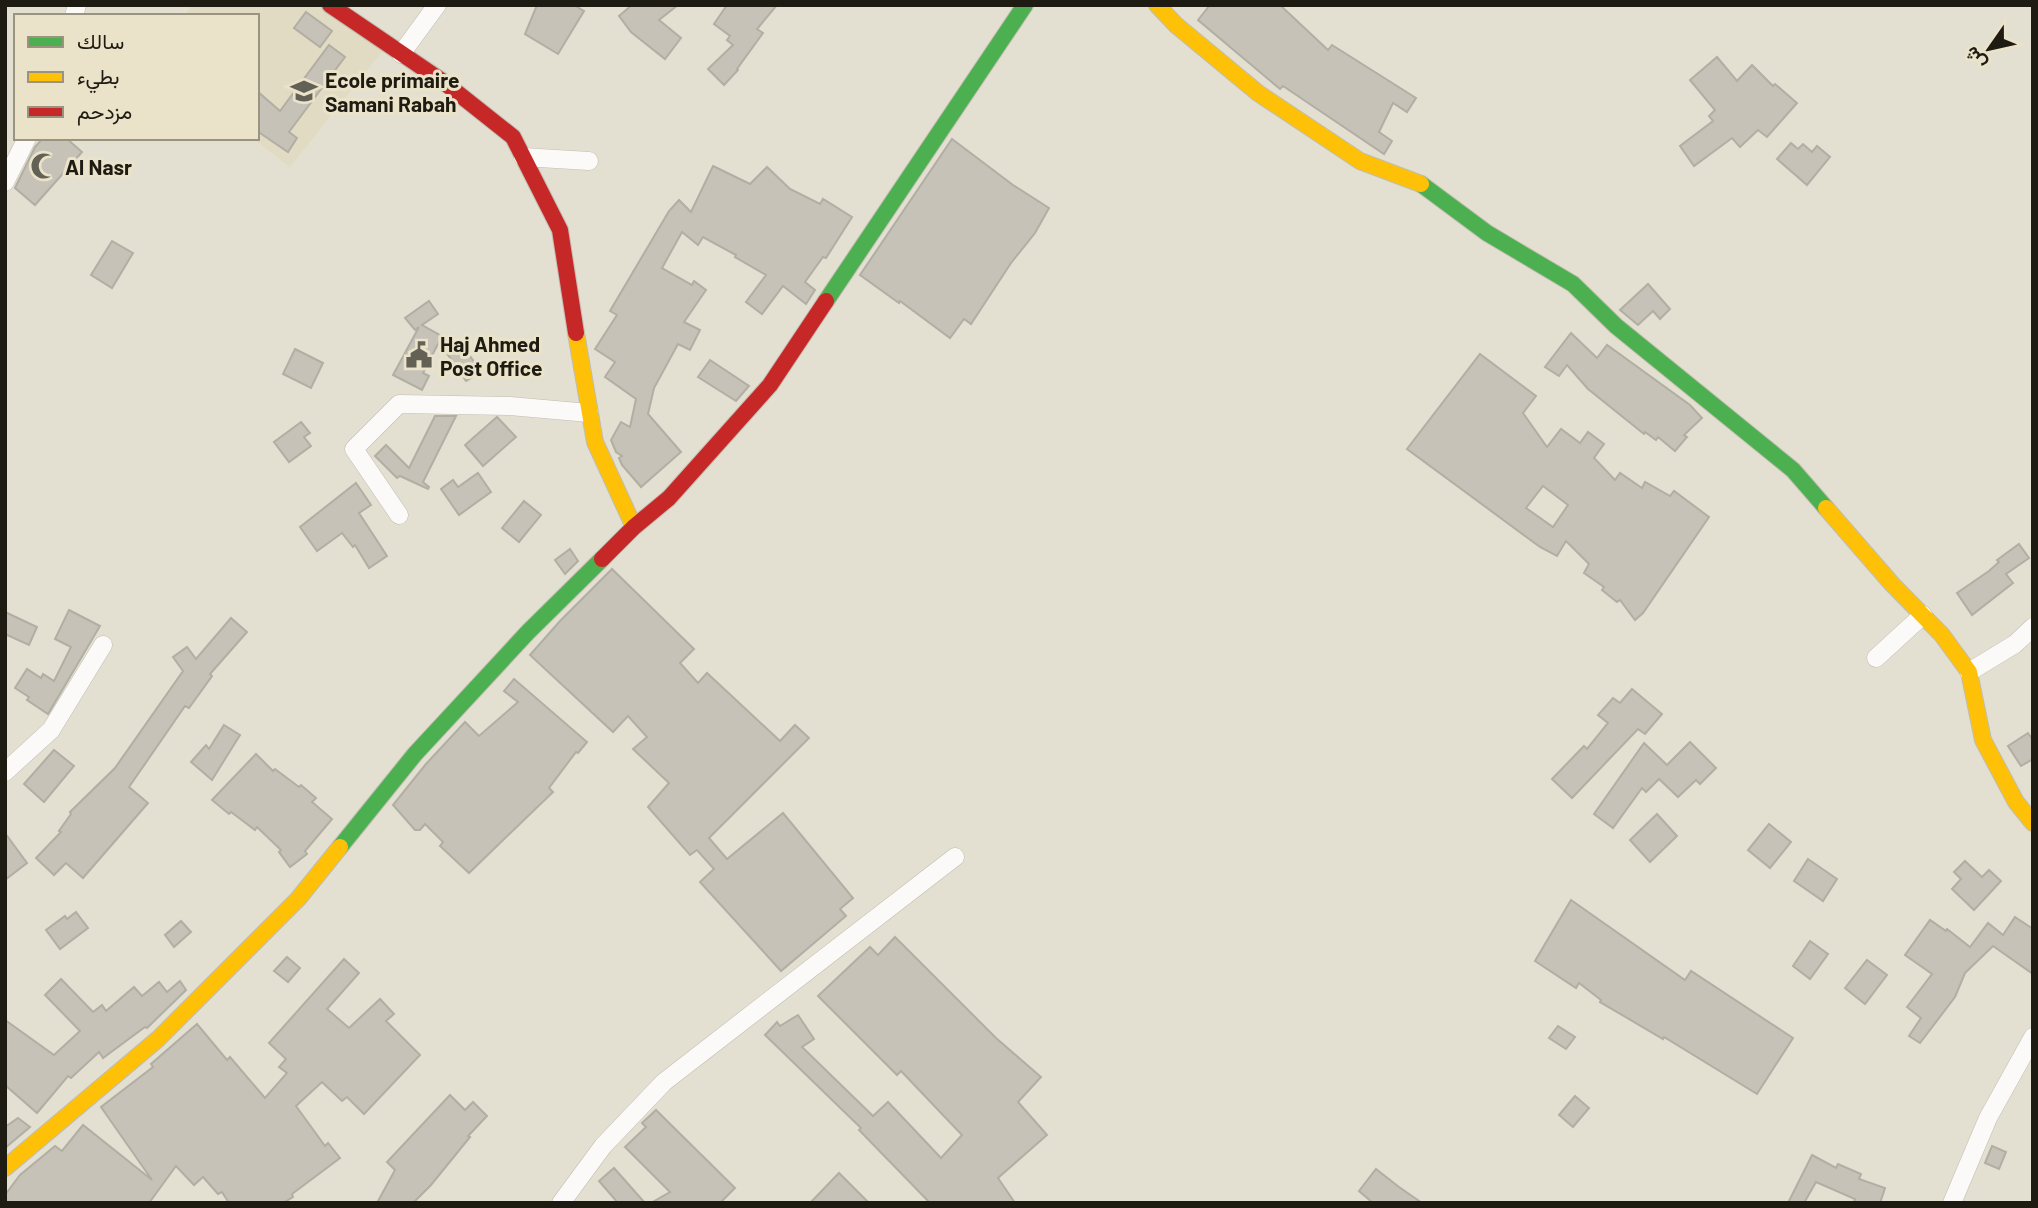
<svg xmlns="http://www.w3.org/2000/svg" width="2038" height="1208" font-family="Barlow,Vazirmatn,sans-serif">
	<rect width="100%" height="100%" fill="#e3dfd1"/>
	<polygon fill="#e2dbc3" points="192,5 330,5 388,44 290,167 252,138 257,138 257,16 184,16"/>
	<g fill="#c6c2b7" stroke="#b1aea3" stroke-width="2" fill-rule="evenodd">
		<polygon points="537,5 574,5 584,11 558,54 525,34"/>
		<polygon points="632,5 678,5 659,20 681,38 665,59 631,32 619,16"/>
		<polygon points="727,5 777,5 757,29 763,33 737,69 738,70 724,85 708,69 733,45 727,40 730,36 714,24"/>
		<polygon points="1210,5 1280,5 1328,50 1332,45 1416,98 1407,112 1393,103 1379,132 1392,141 1384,154 1283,86 1280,89 1198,20"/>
		<polygon points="306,12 332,31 320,47 294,28"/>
		<polygon points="329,45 345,57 289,132 297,138 288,152 257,131 257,91 280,111"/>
		<polygon points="1717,57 1737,81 1752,65 1773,86 1775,84 1797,103 1767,137 1758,130 1740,147 1732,138 1694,166 1680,146 1713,121 1709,116 1715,110 1690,80"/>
		<polygon points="43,138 66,138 82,152 35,205 15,188 35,147"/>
		<polygon points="952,139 1013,185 1049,208 1035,233 1011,263 971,324 964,319 950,338 900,301 899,303 860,275"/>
		<polygon points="1791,143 1798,149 1803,144 1812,152 1817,146 1830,157 1807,185 1777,159"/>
		<polygon points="713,166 750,184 767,167 790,189 820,204 823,199 852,217 826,258 823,257 805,282 815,290 806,304 783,286 762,314 746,302 766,275 735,257 736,255 703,237 698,245 682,232 662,268 692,285 694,281 706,290 684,322 700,330 690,350 678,344 654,388 648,414 681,452 641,487 622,465 619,458 622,456 616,452 611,440 621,422 630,427 636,399 605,377 615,362 595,349 617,315 610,311 669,211 679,200 691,212"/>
		<polygon points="112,241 133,253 112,288 91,275"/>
		<polygon points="1648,284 1670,309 1660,319 1653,311 1638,325 1620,310"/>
		<polygon points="429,301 438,314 422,325 458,345 461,343 481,372 466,381 439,342 423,373 429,376 422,390 393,375 419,327 415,330 405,318"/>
		<polygon points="1571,333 1597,358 1607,345 1690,405 1702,418 1684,435 1687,437 1675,451 1658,437 1656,440 1645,432 1644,434 1588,389 1567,365 1559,376 1545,367"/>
		<polygon points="295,349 323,363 311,388 283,374"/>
		<path d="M1480,354L1536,396L1523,413L1547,447L1561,429L1580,443L1588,432L1604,444L1594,458L1615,480L1620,473L1642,488L1645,482L1670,496L1674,491L1709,517L1643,613L1635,620L1620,600L1617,602L1602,590L1604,587L1584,573L1589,564L1566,541L1557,556L1540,547L1407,449ZM1543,486L1568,505L1553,527L1526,508Z"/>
		<polygon points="710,360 749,386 736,401 698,377"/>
		<polygon points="435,416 456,416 423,482 429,487 428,489 400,476 397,478 375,456 386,445 409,468"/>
		<polygon points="497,417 516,437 483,466 465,445"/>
		<polygon points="301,422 310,433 304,437 311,446 289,462 274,442"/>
		<polygon points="478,473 491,492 459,515 441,489 453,480 458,487"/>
		<polygon points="356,483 371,505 359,513 387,556 369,568 355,545 353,547 342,533 317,551 300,527"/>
		<polygon points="524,501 541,515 519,542 502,528"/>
		<polygon points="2019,544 2029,558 2006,574 2013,583 1972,615 1957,593 1989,571 1999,562 1997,560"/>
		<polygon points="570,549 578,561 565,574 555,560"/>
		<polygon points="612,569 694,649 680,663 698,683 707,673 780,741 795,725 809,738 709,838 727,859 783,813 853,898 840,909 846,916 781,971 700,882 714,869 697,850 690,855 648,807 669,783 633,749 647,737 628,716 613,732 530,655 560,621"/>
		<polygon points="69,610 100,626 48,714 27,700 29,697 15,688 27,669 41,678 43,674 54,681 71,647 55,639"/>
		<polygon points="5,612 37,627 29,645 5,634"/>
		<polygon points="231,618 247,632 210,674 212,676 189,708 185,706 129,787 148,803 83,878 66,863 54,875 36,858 61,832 59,831 71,814 70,812 115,768 183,671 173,657 187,647 196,659"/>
		<polygon points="514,679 587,742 578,753 576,752 549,788 553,792 469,873 440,846 443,842 425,824 420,830 415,830 393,805 426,764 465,722 479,736 518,702 504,691"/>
		<polygon points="1632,689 1662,714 1645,734 1638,729 1572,798 1552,779 1584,746 1587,749 1608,723 1598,715 1613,698 1620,703"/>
		<polygon points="224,725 240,735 212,780 191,762 206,745 209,749"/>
		<polygon points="2028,733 2033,740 2033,759 2021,766 2008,746"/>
		<polygon points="1690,742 1716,768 1700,784 1696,780 1678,797 1659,779 1646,792 1642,788 1613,828 1594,814 1644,743 1667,765"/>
		<polygon points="54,750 74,766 44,802 24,784"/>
		<polygon points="256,754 273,771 275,769 299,787 301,785 316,798 312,802 332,819 305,851 307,854 290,867 279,852 281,850 257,827 255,830 231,812 229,814 212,800"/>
		<polygon points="1657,814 1677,836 1650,862 1630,840"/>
		<polygon points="1769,824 1791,842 1770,868 1748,850"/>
		<polygon points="5,833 27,863 5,880"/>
		<polygon points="1808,859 1837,879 1823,901 1794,881"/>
		<polygon points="1965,861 1982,877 1989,870 2001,881 1974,910 1952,889 1961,879 1954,872"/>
		<polygon points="1571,900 1685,980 1691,971 1793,1038 1757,1094 1664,1037 1663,1039 1600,1002 1601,1000 1579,983 1576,988 1535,961"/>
		<polygon points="76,912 88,928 60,949 46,930 65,916 67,919"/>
		<polygon points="2015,917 2033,929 2033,974 1993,946 1965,973 1955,997 1920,1043 1909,1036 1921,1018 1907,1007 1932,974 1905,955 1930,920 1946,931 1947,929 1970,947 1988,923 2003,935"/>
		<polygon points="181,921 191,932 174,947 165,935"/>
		<polygon points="895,937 996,1038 1041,1077 1018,1102 1047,1135 998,1178 1015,1203 930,1203 859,1130 861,1128 765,1035 777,1022 780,1026 798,1015 814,1039 802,1047 873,1116 888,1102 941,1158 962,1135 901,1071 897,1075 818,996 870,947 878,955"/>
		<polygon points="1810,941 1828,954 1810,979 1793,966"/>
		<polygon points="287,957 300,968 288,982 274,971"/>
		<polygon points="344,959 359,973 327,1009 349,1028 380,999 394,1014 386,1021 420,1055 364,1114 347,1097 342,1101 322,1082 296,1106 325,1146 328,1143 340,1158 292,1194 293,1197 283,1203 229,1203 222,1192 218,1194 203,1177 194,1185 176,1166 149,1203 5,1203 5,1195 20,1175 55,1146 62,1151 83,1125 152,1180 101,1107 153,1067 151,1064 197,1024 227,1060 230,1057 265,1098 287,1073 279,1067 286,1059 269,1043"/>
		<polygon points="1867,960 1887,975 1865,1004 1845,988"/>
		<polygon points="61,979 93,1012 102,1005 106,1011 134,987 142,996 159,982 167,992 180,981 186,990 147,1028 145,1027 103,1058 99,1052 71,1078 68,1076 37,1113 5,1085 5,1020 54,1055 80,1031 45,995"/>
		<polygon points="1558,1026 1575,1037 1566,1049 1549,1038"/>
		<polygon points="450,1095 465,1110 473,1102 487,1116 468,1136 470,1137 431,1185 413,1203 377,1203 395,1170 387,1162"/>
		<polygon points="1575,1096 1589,1108 1573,1127 1559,1115"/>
		<polygon points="656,1110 735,1188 720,1203 651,1203 670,1192 625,1147 646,1127 642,1123"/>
		<polygon points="18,1118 30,1127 5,1148 5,1127"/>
		<polygon points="1992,1146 2006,1152 1999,1169 1985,1163"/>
		<polygon points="1812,1155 1836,1168 1838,1164 1861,1174 1859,1179 1885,1188 1880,1203 1854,1203 1855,1199 1816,1182 1804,1203 1788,1203"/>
		<polygon points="614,1168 645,1203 618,1203 599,1181"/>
		<polygon points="1376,1169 1399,1187 1422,1203 1373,1203 1359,1191"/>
		<polygon points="839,1173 869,1203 810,1203"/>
	</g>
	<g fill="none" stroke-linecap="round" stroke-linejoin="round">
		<g stroke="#c0bdb2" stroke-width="19">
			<g id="street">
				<polyline points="74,16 77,5"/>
				<polyline points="401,54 437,5"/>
				<polyline points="523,157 589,161"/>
				<polyline points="5,182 27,138"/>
				<polyline points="399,515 354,449 399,404 510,406 589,413"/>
				<polyline points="1876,658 1923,615"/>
				<polyline points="1969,672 2015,644 2033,627"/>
				<polyline points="5,772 51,730 103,645"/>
				<polyline points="561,1203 603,1146 664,1082 955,857"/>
				<polyline points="1952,1203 1988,1118 2033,1037"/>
			</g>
		</g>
		<g stroke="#c0bdb2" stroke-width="18">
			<g id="fast">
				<polyline points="1421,184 1487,233 1573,284 1616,326 1793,470 1826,508"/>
				<polyline points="826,301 1025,5"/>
				<polyline points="340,847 415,754 528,632 602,559"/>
			</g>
		</g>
		<g stroke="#c0bdb2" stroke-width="18">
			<g id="slow">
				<polyline points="1157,5 1176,25 1258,93 1360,161 1421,184"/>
				<polyline points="576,333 595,442 634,527"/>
				<polyline points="1826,508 1892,584 1942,635 1969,672 1983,740 2016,802 2033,823"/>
				<polyline points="5,1168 158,1039 298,899 340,847"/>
			</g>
		</g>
		<g stroke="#c0bdb2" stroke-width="18">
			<g id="jam">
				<polyline points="330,5 445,83 513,137 560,230 576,333"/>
				<polyline points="602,559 634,527 669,498 770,385 826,301"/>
			</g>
		</g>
		<use href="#street" stroke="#fbfaf8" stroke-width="18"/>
		<use href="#fast" stroke="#4caf50" stroke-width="16"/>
		<use href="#slow" stroke="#ffc107" stroke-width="16"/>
		<use href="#jam" stroke="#c62828" stroke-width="16"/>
	</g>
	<defs>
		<g id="school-bare" transform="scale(2.1)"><path d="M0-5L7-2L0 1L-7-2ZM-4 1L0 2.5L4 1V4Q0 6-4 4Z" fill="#636055" stroke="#ebe3c9" stroke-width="2.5" paint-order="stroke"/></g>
		<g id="mosque-bare" transform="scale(2.1)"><path d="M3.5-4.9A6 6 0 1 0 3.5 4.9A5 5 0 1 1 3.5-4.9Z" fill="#636055" stroke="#ebe3c9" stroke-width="2.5" paint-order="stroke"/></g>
		<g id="civic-bare" transform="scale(2.1)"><path d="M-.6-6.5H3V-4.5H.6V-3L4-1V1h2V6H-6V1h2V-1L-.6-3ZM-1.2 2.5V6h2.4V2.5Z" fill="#636055" stroke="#ebe3c9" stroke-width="2.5" paint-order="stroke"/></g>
	</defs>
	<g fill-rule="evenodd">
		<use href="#school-bare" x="304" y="91"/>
		<use href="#mosque-bare" x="44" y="166"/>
		<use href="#civic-bare" x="419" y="355"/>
	</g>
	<g text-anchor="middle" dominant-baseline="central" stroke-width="6" stroke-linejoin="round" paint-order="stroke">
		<g font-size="21" font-weight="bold" fill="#1e1b12" stroke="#ebe3c9" text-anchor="start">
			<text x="325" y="79">Ecole primaire<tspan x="325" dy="24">Samani Rabah</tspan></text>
			<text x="65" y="166">Al Nasr</text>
			<text x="440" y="343">Haj Ahmed<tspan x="440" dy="24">Post Office</tspan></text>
		</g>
	</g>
	<rect width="2038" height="1208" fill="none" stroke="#1e1b12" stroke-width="14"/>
	<rect x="14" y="14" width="245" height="126" fill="#ebe3c9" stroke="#999380" stroke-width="2"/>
	<rect x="28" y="37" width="35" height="10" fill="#4caf50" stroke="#999380" stroke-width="2"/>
	<text x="77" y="49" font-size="21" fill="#1e1b12">سالك</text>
	<rect x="28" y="72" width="35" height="10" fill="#ffc107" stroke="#999380" stroke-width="2"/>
	<text x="77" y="84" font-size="21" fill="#1e1b12">بطيء</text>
	<rect x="28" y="107" width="35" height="10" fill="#c62828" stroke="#999380" stroke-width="2"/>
	<text x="77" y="119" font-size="21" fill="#1e1b12">مزدحم</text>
	<g transform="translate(1989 49) rotate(236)" stroke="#ebe3c9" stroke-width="5" paint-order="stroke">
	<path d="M0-5L12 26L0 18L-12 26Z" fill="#1e1b12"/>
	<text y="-10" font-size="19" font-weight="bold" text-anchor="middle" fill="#1e1b12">ش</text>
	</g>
</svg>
